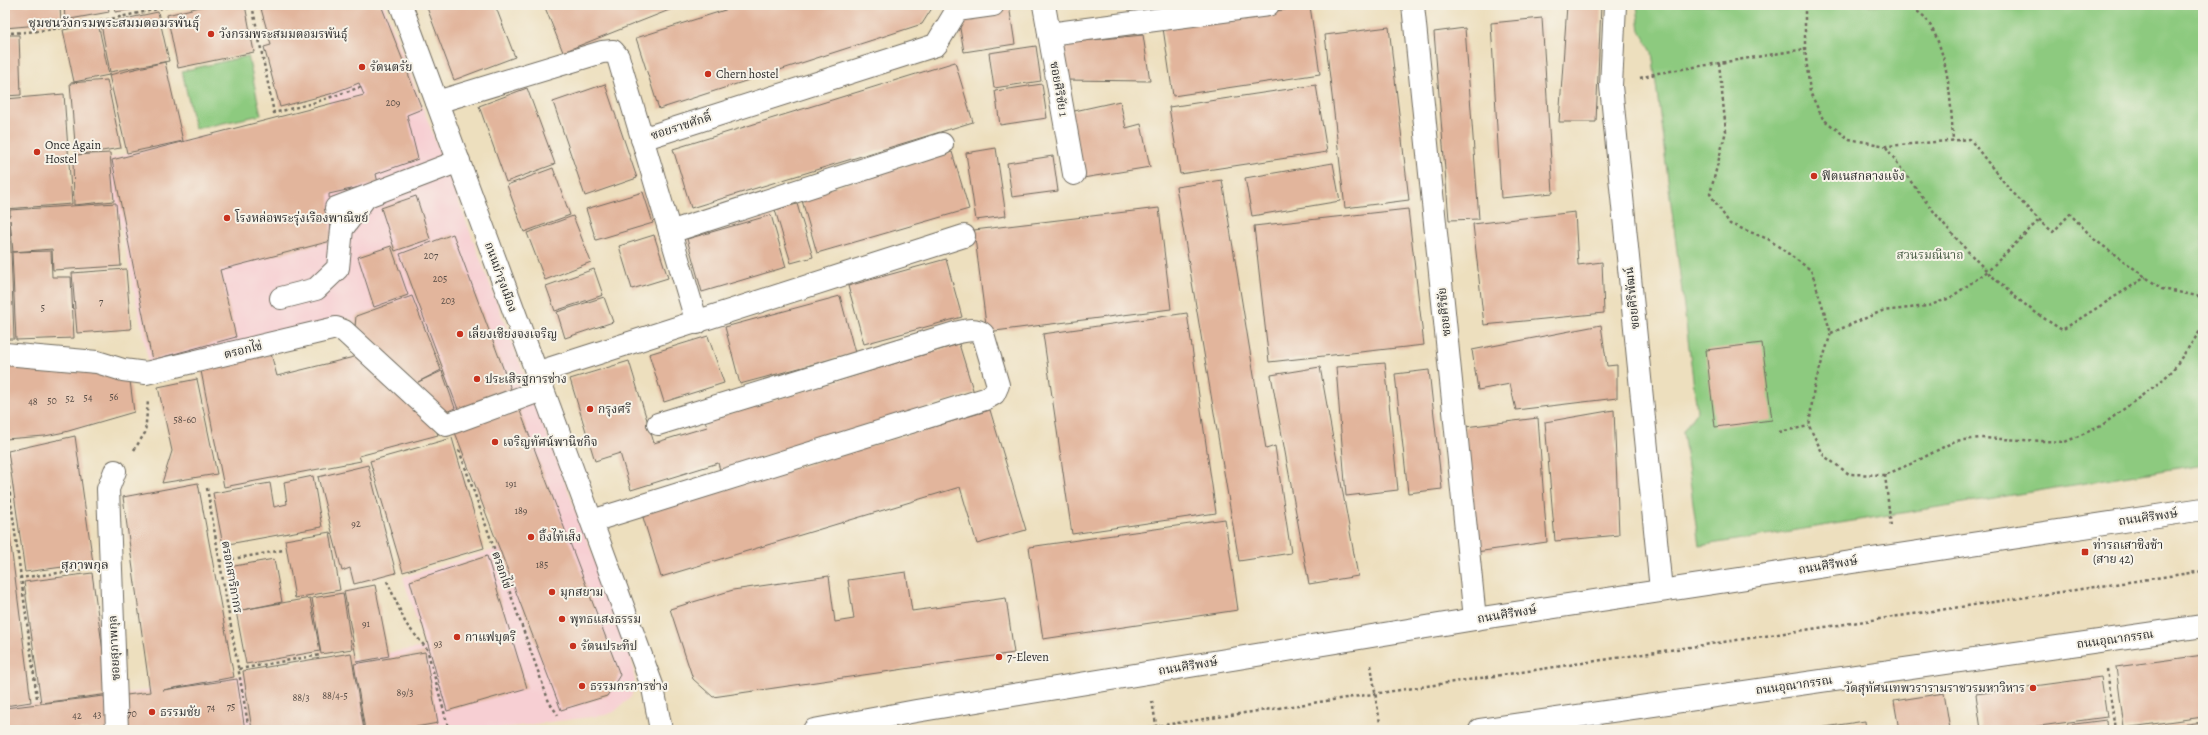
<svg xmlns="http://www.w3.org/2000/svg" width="2208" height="735" font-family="Alegreya,'Noto Serif Thai',serif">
	<rect width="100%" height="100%" fill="#f7f3e8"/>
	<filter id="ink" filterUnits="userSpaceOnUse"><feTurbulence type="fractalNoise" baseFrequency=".025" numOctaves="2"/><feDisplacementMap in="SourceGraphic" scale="8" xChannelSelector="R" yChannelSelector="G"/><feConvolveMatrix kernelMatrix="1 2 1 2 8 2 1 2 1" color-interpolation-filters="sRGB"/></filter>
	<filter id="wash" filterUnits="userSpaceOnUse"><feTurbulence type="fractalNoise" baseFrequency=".012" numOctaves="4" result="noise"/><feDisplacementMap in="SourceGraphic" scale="16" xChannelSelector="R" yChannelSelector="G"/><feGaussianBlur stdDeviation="0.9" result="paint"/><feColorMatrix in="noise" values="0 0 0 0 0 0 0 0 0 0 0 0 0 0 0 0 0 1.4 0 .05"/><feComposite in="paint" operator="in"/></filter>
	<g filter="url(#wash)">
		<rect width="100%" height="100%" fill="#eddfbe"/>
		<polygon fill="#f7cfd3" points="296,5 384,5 631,656 635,683 631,697 614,712 606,715 488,730 5,730 5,706 89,699 425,647 403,577 503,547 450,410 349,318 149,364 107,159 330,105"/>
		<g fill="#8dca7f" stroke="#5c7a55">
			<polygon points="1637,5 2203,5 2203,464 1699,546 1683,431 1697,411 1652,52 1640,31"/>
			<polygon points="248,56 261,115 195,129 182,71"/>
		</g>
		<g id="blocks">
			<g fill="#e2b59c">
				<polygon points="5,5 60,5 61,23 5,28"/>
				<polygon points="64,5 108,5 109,12 65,20"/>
				<polygon points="114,5 135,5 136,9 115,12"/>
				<polygon points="208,5 245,5 254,52 178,68 167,15"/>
				<polygon points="260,5 381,5 422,109 407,115 418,159 376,174 378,183 329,194 331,241 220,270 236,337 152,360 112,160 364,95 359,83 330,94 280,107 264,47 271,45"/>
				<polygon points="426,5 495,5 515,57 454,80"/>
				<polygon points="544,5 682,5 563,52"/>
				<polygon points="741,5 934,5 922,24 659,109 636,38"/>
				<polygon points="956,5 1009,5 1015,44 964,52"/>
				<polygon points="1567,5 1601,5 1596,122 1559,122"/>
				<polygon points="1310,6 1320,74 1173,96 1163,28"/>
				<polygon points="158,12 169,61 110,72 101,24"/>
				<polygon points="1542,18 1553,193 1501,198 1491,23"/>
				<polygon points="98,23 109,75 74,82 63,30"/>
				<polygon points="1389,27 1409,200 1345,208 1325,35"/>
				<polygon points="1465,28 1479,219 1449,220 1434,32"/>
				<polygon points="5,35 19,35 21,95 5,96"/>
				<polygon points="1143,35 1150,81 1064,80 1061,43"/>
				<polygon points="1036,46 1041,81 994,88 989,53"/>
				<polygon points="165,62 183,141 127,153 109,75"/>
				<polygon points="955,62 973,122 691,208 673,149"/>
				<polygon points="107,80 121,148 76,155 70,83"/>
				<polygon points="605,84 637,178 585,196 553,102"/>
				<polygon points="1042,84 1047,118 1000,125 995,91"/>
				<polygon points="1316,85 1327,152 1180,174 1169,107"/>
				<polygon points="527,88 555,164 506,182 479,106"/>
				<polygon points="64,94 72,204 5,209 5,99"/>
				<polygon points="1120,101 1126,128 1141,124 1150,167 1083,178 1070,112"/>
				<polygon points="996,148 1006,216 976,220 966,153"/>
				<polygon points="952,152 969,209 817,253 801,197"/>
				<polygon points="110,153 114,201 74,205 73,155"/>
				<polygon points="1053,156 1058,191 1012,197 1007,163"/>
				<polygon points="1333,163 1340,201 1252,216 1245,178"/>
				<polygon points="553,168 570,215 524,232 507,185"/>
				<polygon points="1222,180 1266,449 1275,446 1291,553 1239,561 1176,187"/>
				<polygon points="643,192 653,223 596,240 586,209"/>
				<polygon points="416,196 430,239 395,251 381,208"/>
				<polygon points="116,203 121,266 53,270 52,249 13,252 10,220 14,339 5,339 5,216 10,216 10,210"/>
				<polygon points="797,204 813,257 791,263 775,210"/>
				<polygon points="1159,208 1171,309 987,332 974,230"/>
				<polygon points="1408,209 1424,345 1269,362 1254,226"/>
				<polygon points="1575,212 1578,265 1602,262 1604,313 1484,325 1473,224"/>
				<polygon points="771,215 786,267 702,292 687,239"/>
				<polygon points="573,216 591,262 545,280 527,233"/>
				<polygon points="453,234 512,392 459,412 400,254"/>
				<polygon points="654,235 668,278 632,289 619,246"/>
				<polygon points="391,246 408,295 374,307 358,257"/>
				<polygon points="51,251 52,277 71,277 74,338 16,340 12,252"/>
				<polygon points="946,259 962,317 864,344 848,286"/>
				<polygon points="126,269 131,329 77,333 72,273"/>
				<polygon points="594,269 603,295 555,311 546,286"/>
				<polygon points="412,296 441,370 418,382 442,371 455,408 444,413 355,327 356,316"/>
				<polygon points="840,296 855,353 740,384 725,327"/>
				<polygon points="604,297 613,322 565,338 557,312"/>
				<polygon points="1187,313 1216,513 1072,534 1043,334"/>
				<polygon points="1601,325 1607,366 1617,365 1617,398 1516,410 1510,384 1478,390 1472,350"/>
				<polygon points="708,336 724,383 664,402 649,354"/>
				<polygon points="1762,343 1772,420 1715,427 1706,350"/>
				<polygon points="959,344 974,393 720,470 718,463 631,490 620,453 595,461 570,379 629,361 654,443 707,427 705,421"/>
				<polygon points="271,354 277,376 362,355 434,424 438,435 359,456 361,461 224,487 200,366"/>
				<polygon points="5,363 95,373 130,381 134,412 65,432 45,436 5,439"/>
				<polygon points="1385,363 1398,490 1346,496 1336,367"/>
				<polygon points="1320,367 1358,576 1309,584 1271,375"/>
				<polygon points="1429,370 1442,489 1408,493 1395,374"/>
				<polygon points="197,379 217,474 162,483 172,451 158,387"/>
				<polygon points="517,403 620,675 607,696 561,710 453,427"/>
				<polygon points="990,410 1026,530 977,544 960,487 661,577 642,514"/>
				<polygon points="1614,410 1619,535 1555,541 1545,422"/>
				<polygon points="1538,418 1547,542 1476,552 1465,427"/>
				<polygon points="75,436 93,563 25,572 8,451"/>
				<polygon points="452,438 484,548 403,572 370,461"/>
				<polygon points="368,465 396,573 354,584 350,568 342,571 318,477"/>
				<polygon points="313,476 322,527 223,545 213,493 270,483 274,507 287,504 284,482"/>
				<polygon points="198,483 234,677 163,690 237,679 245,730 124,730 119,696 150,692 123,497"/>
				<polygon points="5,499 31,702 5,706"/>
				<polygon points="1225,519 1238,610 1043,639 1029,547"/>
				<polygon points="330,532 340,590 295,598 285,540"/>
				<polygon points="487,556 527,688 447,711 410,581"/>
				<polygon points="274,559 282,602 238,611 229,567"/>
				<polygon points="906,572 912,611 1006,598 1014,653 713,697 693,679 670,609 733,590 829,576 835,622 854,619 848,580"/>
				<polygon points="92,573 109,694 41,703 24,582"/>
				<polygon points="375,585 389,656 357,662 344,591"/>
				<polygon points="343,593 352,649 321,654 312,598"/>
				<polygon points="310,598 320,651 246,664 236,611"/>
				<polygon points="425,652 438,723 399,730 365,730 354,664"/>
				<polygon points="351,653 364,730 252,730 243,671"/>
				<polygon points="2203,655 2203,717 2124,728 2116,667"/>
				<polygon points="2101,677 2107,717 2010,730 1981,730 1976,694"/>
				<polygon points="1944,693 1950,729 1899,730 1894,701"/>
				<polygon points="104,696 109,730 5,730 5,708"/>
				<polygon points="2106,720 2107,730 2067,730 2067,725"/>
				<polygon points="1865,721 1866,730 1812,730 1812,729"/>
				<polygon points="2203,722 2203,730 2149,730 2149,729"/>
				<polygon points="2065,726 2066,730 2042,730 2042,729"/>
			</g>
		</g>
	</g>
	<g filter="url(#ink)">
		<use href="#blocks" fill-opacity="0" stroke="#6f6a5e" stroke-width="1"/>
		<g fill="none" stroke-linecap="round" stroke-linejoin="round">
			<g stroke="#6f6a5e" stroke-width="24">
				<g id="minor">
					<polyline points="1044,5 1074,174"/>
					<polyline points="1413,5 1475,619"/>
					<polyline points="1615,5 1611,86 1661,590"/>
					<polyline points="1049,34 1268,5"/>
					<polyline points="437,102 602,52 613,51 618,57 697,323"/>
					<polyline points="642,139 936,45 957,10 993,5"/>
					<polyline points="336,208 459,161"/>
					<polyline points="670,232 942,144"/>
					<polyline points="281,298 316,289 338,268 342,229 365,198"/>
					<polyline points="5,354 97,362 123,370 146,373 336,328 344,331 446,425 542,390"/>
					<polyline points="536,373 964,236"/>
					<polyline points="115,471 108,489 117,730"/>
					<path d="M592,521L985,399L994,394L998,385L983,334C975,327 964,331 955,333L658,424"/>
					<polyline points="814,730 916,711 1475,619 2203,509"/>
					<polyline points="1480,730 2203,626"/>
				</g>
			</g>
			<g stroke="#6f6a5e" stroke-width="24">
				<polyline id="major" points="401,5 653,688 661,730"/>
			</g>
			<g stroke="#6f6a5e" stroke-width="2.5" stroke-dasharray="3 3" stroke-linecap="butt">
				<polyline points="252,5 274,113 313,103 361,87"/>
				<path d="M1805,5V49L1810,92L1823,119L1849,139L1886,146L1970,139C1995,172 2021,205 2053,232L2070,214L2095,240L2162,289L2203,297"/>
				<path d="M1907,5C1913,9 1923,14 1927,20C1949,53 1951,102 1953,141"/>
				<path d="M5,33C62,32 121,16 177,5"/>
				<polyline points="1719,63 1726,131 1710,194 1730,224 1768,239 1811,270 1831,333 1814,387 1809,426 1824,456 1849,474 1885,475 1915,462 1955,441 1980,438 2065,442 2101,426 2160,382 2172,371 2203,327"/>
				<polyline points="1640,78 1658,73 1805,49"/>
				<path d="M1886,147C1926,204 1971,263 2027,306C2038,315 2050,322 2062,330L2146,277"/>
				<polyline points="1831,333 1882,311 1928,306 1950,298 1988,271 2039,220"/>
				<polyline points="1779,432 1809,426"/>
				<polyline points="134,450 145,433 148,401"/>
				<polyline points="459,450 549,702 558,715"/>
				<polyline points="5,457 37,698"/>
				<polyline points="1885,475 1891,527"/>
				<polyline points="207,488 249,730"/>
				<polyline points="220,561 284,550"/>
				<polyline points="19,578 82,570"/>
				<polyline points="387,581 406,624 427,649 449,730"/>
				<polyline points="1371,665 1381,730"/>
				<polyline points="239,669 320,655"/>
				<polyline points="2107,669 2115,730"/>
				<polyline points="1152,701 1157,730"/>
				<polyline points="1130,730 2203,571"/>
			</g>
			<use href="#minor" stroke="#fff" stroke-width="22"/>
			<use href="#major" stroke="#fff" stroke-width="22"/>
		</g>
	</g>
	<g fill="#c8321e" stroke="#f7f3e8" stroke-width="1.5">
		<circle cx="211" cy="34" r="4"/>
		<circle cx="362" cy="67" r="4"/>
		<circle cx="708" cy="74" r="4"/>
		<circle cx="37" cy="152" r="4"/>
		<circle cx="1814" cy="176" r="4"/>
		<circle cx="227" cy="218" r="4"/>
		<circle cx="460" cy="334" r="4"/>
		<circle cx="477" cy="379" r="4"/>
		<circle cx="590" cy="409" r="4"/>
		<circle cx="495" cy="442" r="4"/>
		<circle cx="531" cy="537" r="4"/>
		<rect x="2081" y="548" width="8" height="8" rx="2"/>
		<circle cx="552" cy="592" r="4"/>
		<circle cx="562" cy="619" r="4"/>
		<circle cx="457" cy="637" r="4"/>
		<circle cx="573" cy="646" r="4"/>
		<circle cx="999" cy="657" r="4"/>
		<circle cx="582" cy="686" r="4"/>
		<circle cx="2033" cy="688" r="4"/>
		<circle cx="152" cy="712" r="4"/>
	</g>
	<g text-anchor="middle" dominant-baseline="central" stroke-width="4" stroke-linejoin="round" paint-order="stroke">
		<g font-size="10" fill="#594e47">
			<text x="393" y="102">209</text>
			<text x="431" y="255">207</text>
			<text x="440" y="278">205</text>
			<text x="448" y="300">203</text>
			<text x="101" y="301">7</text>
			<text x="43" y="307">5</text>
			<text x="114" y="396">56</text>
			<text x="88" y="397">54</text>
			<text x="70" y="398">52</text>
			<text x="52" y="400">50</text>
			<text x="33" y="401">48</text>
			<text x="185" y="419">58-60</text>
			<text x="511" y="483">191</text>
			<text x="521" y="510">189</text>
			<text x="356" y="523">92</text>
			<text x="542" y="564">185</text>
			<text x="366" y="623">91</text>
			<text x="438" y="643">93</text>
			<text x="405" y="692">89/3</text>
			<text x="335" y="695">88/4-5</text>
			<text x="301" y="697">88/3</text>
			<text x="231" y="706">75</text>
			<text x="211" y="707">74</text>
			<text x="132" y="713">70</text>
			<text x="97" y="714">43</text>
			<text x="77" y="715">42</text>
		</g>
		<g font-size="12" fill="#2b2b2b" stroke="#f7f3e8" text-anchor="start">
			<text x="219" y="34">วังกรมพระสมมตอมรพันธุ์</text>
			<text x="370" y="67">รัตนตรัย</text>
			<text x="716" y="74">Chern hostel</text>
			<text x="45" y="145">Once Again<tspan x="45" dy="14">Hostel</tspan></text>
			<text x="1822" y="176">ฟิตเนสกลางแจ้ง</text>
			<text x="235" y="218">โรงหล่อพระรุ่งเรืองพาณิชย์</text>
			<text x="468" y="334">เลี่ยงเซียงจงเจริญ</text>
			<text x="485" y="379">ประเสิรฐการช่าง</text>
			<text x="598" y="409">กรุงศรี</text>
			<text x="503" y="442">เจริญทัศน์พานิชกิจ</text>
			<text x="539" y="537">อึ้งไท้เส็ง</text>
			<text x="2093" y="545">ท่ารถเสาชิงช้า<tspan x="2093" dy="14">(สาย 42)</tspan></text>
			<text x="560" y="592">มุกสยาม</text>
			<text x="570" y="619">พุทธแสงธรรม</text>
			<text x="465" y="637">กาแฟบุตรี</text>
			<text x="581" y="646">รัตนประทีป</text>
			<text x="1007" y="657">7-Eleven</text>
			<text x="590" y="686">ธรรมกรการช่าง</text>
			<text x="2025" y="688" text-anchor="end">วัดสุทัศนเทพวรารามราชวรมหาวิหาร</text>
			<text x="160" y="712">ธรรมชัย</text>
		</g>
		<g font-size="12" fill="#2b2b2b" stroke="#f7f3e8">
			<text transform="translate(1059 89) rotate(80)">ซอยศิริชัย 1</text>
			<text transform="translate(681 126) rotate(-18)">ซอยราชศักดิ์</text>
			<text transform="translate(501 277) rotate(70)">ถนนบำรุงเมือง</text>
			<text transform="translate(1632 298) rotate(-96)">ซอยศิริพัฒน์</text>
			<text transform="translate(1444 312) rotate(-96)">ซอยศิริชัย</text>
			<text transform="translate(243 350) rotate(-14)">ตรอกไข่</text>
			<text transform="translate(2148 517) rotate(-8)">ถนนศิริพงษ์</text>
			<text transform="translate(1828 565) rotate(-9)">ถนนศิริพงษ์</text>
			<text transform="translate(502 570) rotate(71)">ตรอกไข่</text>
			<text transform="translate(232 577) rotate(80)">ตรอกสาริกากร</text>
			<text transform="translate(1507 614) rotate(-9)">ถนนศิริพงษ์</text>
			<text transform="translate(2115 639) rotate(-8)">ถนนอุณากรรณ</text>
			<text transform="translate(114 648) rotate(-93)">ซอยสุภาพกุล</text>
			<text transform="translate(1188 666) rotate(-9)">ถนนศิริพงษ์</text>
			<text transform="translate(1794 685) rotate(-8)">ถนนอุณากรรณ</text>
		</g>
		<g font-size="12" fill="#485b44" stroke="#f7f3e8">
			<text x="1930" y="255">สวนรมณีนาถ</text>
		</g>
		<g font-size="13" fill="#2b2b2b" stroke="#f7f3e8">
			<text x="114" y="22">ชุมชนวังกรมพระสมมตอมรพันธุ์</text>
			<text x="85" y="564">สุภาพกุล</text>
		</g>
	</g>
	<rect width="2208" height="735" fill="none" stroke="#f7f3e8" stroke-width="20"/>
</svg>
